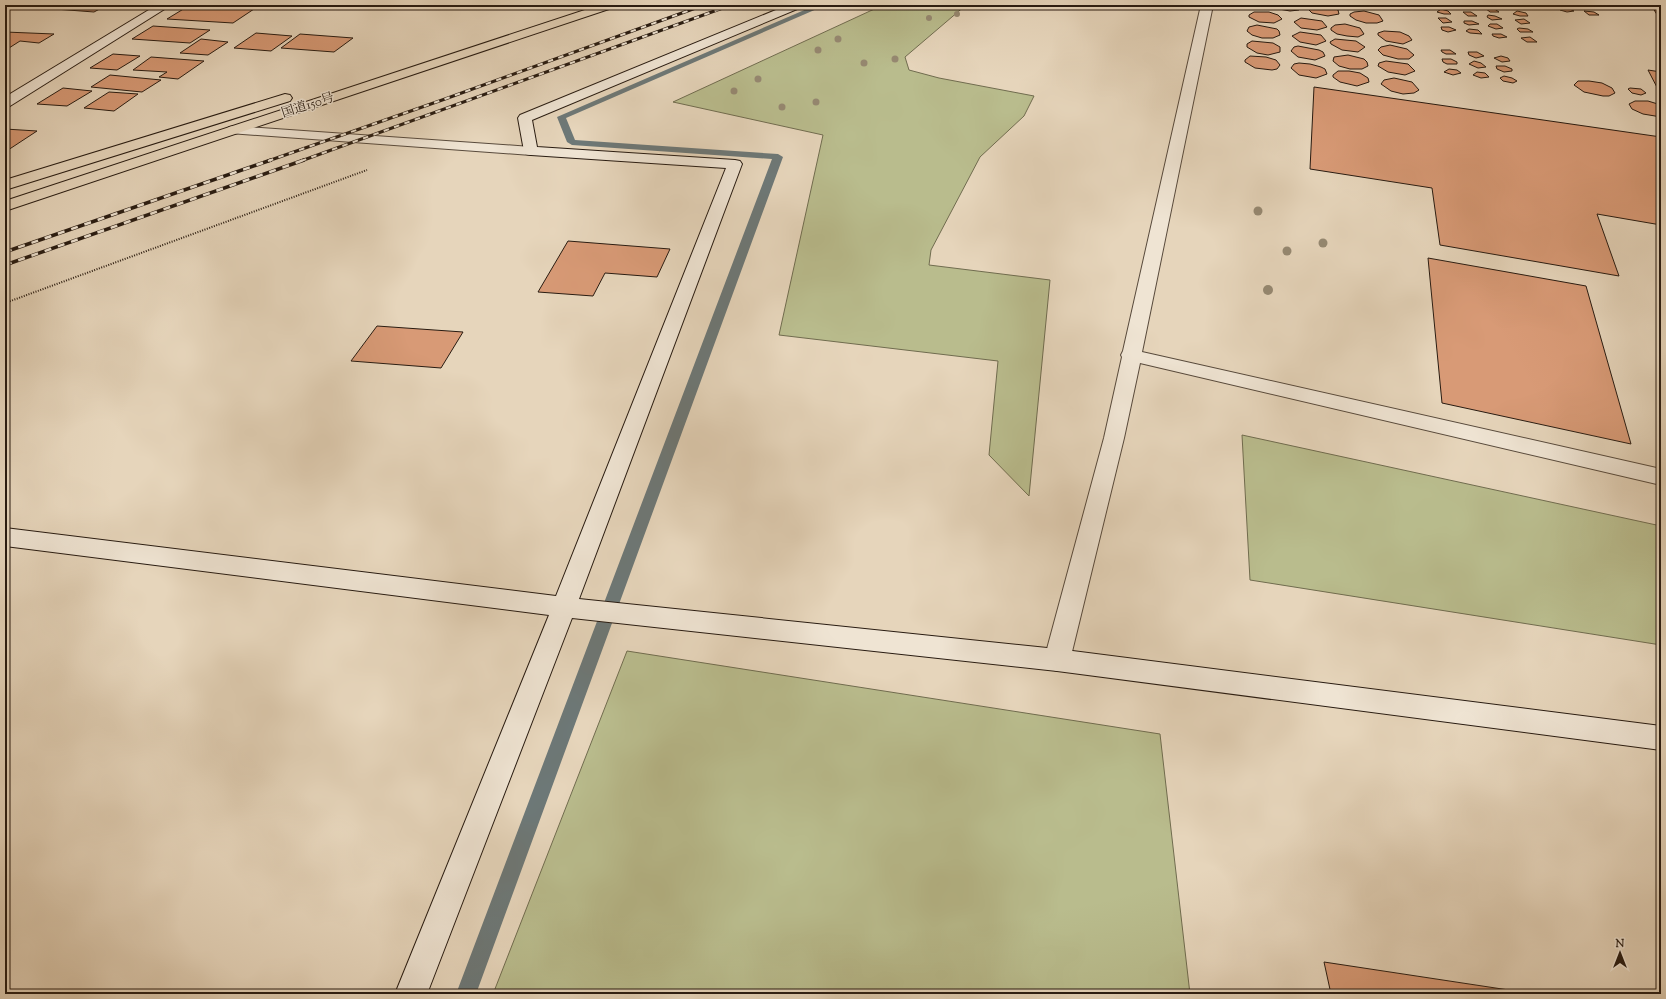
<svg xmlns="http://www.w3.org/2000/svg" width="1666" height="999" font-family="'Sorts Mill Goudy','Noto Serif JP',serif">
	<rect width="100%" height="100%" fill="#e6d5bb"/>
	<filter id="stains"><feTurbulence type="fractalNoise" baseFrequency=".005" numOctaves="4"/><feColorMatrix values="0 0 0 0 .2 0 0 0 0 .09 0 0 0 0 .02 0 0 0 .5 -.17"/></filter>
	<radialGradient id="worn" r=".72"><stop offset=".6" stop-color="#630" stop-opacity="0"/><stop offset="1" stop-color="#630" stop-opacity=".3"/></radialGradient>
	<g fill="#b9bc8d" stroke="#706c4f">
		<polygon points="883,5 966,5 905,57 909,70 939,78 1034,96 1024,116 980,157 931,250 929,265 1050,280 1029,496 989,455 998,361 779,335 823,135 673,102"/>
		<polygon points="1242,435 1661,526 1661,645 1250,580"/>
		<polygon points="627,651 1160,734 1190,994 493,994"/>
	</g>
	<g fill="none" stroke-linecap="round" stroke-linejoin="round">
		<polygon fill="#6d7877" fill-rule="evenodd" points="816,5 826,5 566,118 575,140 778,154 783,157 476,994 456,994 772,159 572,145 567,142 557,117"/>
	</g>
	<g fill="#d89a76" stroke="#281b11">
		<polygon points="21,5 44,5 37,9 16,8"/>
		<polygon points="63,5 107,5 94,12 55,9"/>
		<polygon points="190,5 211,6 260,5 233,23 167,19"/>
		<polygon points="1271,5 1301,5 1302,6 1299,10 1290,11 1279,9"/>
		<polygon points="1311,5 1331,6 1338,10 1339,14 1328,16 1312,13 1307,8"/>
		<polygon points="1350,5 1378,5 1376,7 1367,8"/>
		<polygon points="1461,5 1470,5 1475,9 1466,9"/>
		<polygon points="1651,5 1661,5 1661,21"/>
		<polygon points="1485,8 1493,8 1499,12 1490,12"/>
		<polygon points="1559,8 1567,8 1574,11 1567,12 1560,10"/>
		<polygon points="1441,9 1448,11 1451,14 1444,14 1437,12"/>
		<polygon points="1364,11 1379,15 1383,21 1377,23 1366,23 1356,20 1350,16 1350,14 1354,12"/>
		<polygon points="1517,11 1526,13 1528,16 1520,16 1513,14"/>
		<polygon points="1584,11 1594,12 1599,15 1589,15"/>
		<polygon points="1254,12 1269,12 1278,15 1282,19 1274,23 1259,22 1249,17 1249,15"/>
		<polygon points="1463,12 1471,12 1477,16 1468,16"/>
		<polygon points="1488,15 1495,16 1502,19 1492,20 1487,17"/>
		<polygon points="1301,18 1322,21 1327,27 1317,30 1301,28 1294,22"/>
		<polygon points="1438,18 1446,18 1452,22 1443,23"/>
		<polygon points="1524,19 1530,23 1521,24 1515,20"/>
		<polygon points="1464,21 1472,21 1479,24 1469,25 1464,23"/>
		<polygon points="1345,24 1360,28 1364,34 1358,37 1347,36 1337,34 1331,30 1331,28 1335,25"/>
		<polygon points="1497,24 1503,28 1496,29 1488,26 1490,24"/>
		<polygon points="1257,25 1277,29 1279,31 1280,35 1273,38 1262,38 1252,35 1247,31 1249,27"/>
		<polygon points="153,26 210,30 190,43 132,39"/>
		<polygon points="1441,27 1449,27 1456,30 1448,32 1442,30"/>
		<polygon points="1519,28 1528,29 1533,32 1520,32 1517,29"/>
		<polygon points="1469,29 1478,30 1482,34 1470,33 1466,31"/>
		<polygon points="1384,31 1400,32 1409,36 1412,40 1403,44 1386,41 1378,35 1378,33"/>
		<polygon points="5,32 54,34 39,43 20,41 9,48 5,47"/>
		<polygon points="1300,32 1321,35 1326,41 1316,45 1300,42 1292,36"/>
		<polygon points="256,33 292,36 271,51 234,48"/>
		<polygon points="300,34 353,38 334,52 281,48"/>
		<polygon points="1492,34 1501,34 1507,37 1499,38 1493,36"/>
		<polygon points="1530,37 1537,42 1527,42 1521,38"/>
		<polygon points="201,39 228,42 208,55 180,53"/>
		<polygon points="1335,39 1356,41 1365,47 1358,52 1342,50 1331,44 1330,42"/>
		<polygon points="1252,41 1273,43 1280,47 1280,52 1268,55 1257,53 1247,47 1247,44"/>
		<polygon points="1390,45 1407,49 1414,55 1409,59 1398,59 1383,55 1378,50 1381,47"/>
		<polygon points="1298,46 1319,50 1323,52 1325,56 1315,60 1298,57 1291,51 1294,47"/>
		<polygon points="1441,50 1450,50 1456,54 1446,54 1442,52"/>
		<polygon points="1468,52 1477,52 1484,56 1476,58 1469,55"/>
		<polygon points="113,54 140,56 117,70 90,68"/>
		<polygon points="1348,55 1364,59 1367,62 1368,66 1362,69 1350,69 1339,66 1333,61 1334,57"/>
		<polygon points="1250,56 1266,57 1276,60 1280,65 1277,69 1272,70 1255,68 1245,62 1245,60"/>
		<polygon points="1501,56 1508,58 1510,61 1502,62 1494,58"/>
		<polygon points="151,57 204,61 178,79 159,77 167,72 133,70"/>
		<polygon points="1442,59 1451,59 1457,62 1457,64 1447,64 1443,62"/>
		<polygon points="1386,61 1408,64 1415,71 1405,75 1388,72 1378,66 1379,63"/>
		<polygon points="1474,61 1481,63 1486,67 1478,68 1469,64"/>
		<polygon points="1299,63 1310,64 1321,67 1325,69 1327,74 1316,78 1299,75 1291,68 1294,64"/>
		<polygon points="1496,66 1505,66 1512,69 1512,71 1504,72 1497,69"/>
		<polygon points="1449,69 1457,70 1461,73 1453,75 1444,72"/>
		<polygon points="1648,70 1661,72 1661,95"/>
		<polygon points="1338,71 1349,71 1360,73 1368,78 1369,82 1357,86 1340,82 1333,77 1333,75"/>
		<polygon points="1477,72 1485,73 1489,77 1481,78 1473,75"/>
		<polygon points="110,75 161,80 142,92 91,87"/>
		<polygon points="1504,76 1512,78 1517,81 1513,83 1503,81 1500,78"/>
		<polygon points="1394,78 1412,82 1419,90 1414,93 1403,94 1391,91 1381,84 1384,80"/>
		<polygon points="1578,81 1589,81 1602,83 1612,88 1615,93 1609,96 1603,96 1584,92 1574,85"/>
		<polygon points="1314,87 1661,137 1661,225 1597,214 1619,276 1440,245 1432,188 1310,169"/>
		<polygon points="63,88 92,91 67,106 37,104"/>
		<polygon points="1630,88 1641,89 1646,93 1641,95 1632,93 1628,89"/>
		<polygon points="109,92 138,94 114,111 84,108"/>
		<polygon points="1635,101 1648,101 1661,105 1661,117 1643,114 1632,109 1629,104"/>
		<polygon points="5,129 37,131 5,152"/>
		<polygon points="568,241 670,249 657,277 605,273 593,296 538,292"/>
		<polygon points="1428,258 1586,286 1631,444 1442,403"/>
		<polygon points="377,326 463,332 441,368 351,361"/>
		<polygon points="1324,962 1535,994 1331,994"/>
	</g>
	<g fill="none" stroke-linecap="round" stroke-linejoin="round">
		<g stroke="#584a3c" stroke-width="2">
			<polygon id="lane" points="1201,5 1213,5 1142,352 1661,469 1661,485 1140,363 1124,438 1070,660 1066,668 1057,671 1048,668 1044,660 1104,438 1122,357 1121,355 1123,351"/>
		</g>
		<g stroke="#584a3c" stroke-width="2">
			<polygon id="street" points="234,126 531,147 536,148 538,151 536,154 531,155 229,133 227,130 229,127"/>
		</g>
		<g stroke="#281b11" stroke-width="2">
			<g id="secondary">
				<polygon points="157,5 171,5 10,106 5,107 5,97"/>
				<polygon points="788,5 804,5 802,7 532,120 537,147 735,160 740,161 742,164 579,599 1057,649 1661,726 1661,750 1057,671 572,618 427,994 395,994 549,615 5,546 5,528 556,596 726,168 531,155 526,154 524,151 518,118 520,115"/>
			</g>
		</g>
		<g stroke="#281b11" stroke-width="2">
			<g id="highway">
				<polygon points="600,5 617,5 615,7 5,211 5,201"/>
				<polygon points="285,94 290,95 292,98 290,101 5,190 5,180"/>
			</g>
		</g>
		<polyline stroke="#281b11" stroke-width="2" stroke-dasharray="1 1.5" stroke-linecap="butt" points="5,303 367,170"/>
		<use href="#lane" fill="#efe4d3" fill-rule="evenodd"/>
		<use href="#street" fill="#efe4d3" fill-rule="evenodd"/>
		<use href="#secondary" fill="#efe4d3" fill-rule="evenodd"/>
		<use href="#highway" fill="#e6d5bb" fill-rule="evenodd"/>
		<g stroke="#281b11" stroke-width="3">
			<g id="rail-far1">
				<polyline points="268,161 445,99 704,5"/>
				<polyline points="301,161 731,5"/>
			</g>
		</g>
		<g stroke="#281b11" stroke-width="3.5">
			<g id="rail">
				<polyline points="5,252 271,160"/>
				<polyline points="5,265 304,160"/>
			</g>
		</g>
		<use href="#rail-far1" stroke="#efe4d3" stroke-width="2" stroke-dasharray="5.5" stroke-linecap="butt"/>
		<use href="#rail" stroke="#efe4d3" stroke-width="2.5" stroke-dasharray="7" stroke-linecap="butt"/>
	</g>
	<g fill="#968972">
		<circle cx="957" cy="14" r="3"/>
		<circle cx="929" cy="18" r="3"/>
		<circle cx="838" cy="39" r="3.5"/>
		<circle cx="818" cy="50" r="3.5"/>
		<circle cx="895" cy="59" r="3.5"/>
		<circle cx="864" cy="63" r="3.5"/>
		<circle cx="758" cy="79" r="3.5"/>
		<circle cx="734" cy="91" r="3.5"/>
		<circle cx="816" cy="102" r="3.5"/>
		<circle cx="782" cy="107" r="3.5"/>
		<circle cx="1258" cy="211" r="4.5"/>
		<circle cx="1323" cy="243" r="4.5"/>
		<circle cx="1287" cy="251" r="4.5"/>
		<circle cx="1268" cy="290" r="5"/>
	</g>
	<g text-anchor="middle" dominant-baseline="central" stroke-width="3" stroke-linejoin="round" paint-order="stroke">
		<g font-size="13" fill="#281b11" stroke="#efe4d3">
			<text transform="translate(308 106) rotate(-18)">国道150号</text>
		</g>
	</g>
	<rect width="1666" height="999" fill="none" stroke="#e6d5bb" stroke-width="20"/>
	<rect x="6" y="6" width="1654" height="987" fill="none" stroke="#281b11" stroke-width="2"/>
	<rect x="10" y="10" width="1646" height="979" fill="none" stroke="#281b11"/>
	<g transform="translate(1620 953)" stroke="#efe4d3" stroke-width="3" paint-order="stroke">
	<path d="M0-3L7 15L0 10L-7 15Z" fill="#281b11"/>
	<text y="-6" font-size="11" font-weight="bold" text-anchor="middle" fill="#281b11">N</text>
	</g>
	<rect width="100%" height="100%" filter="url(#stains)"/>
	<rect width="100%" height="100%" fill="url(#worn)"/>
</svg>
